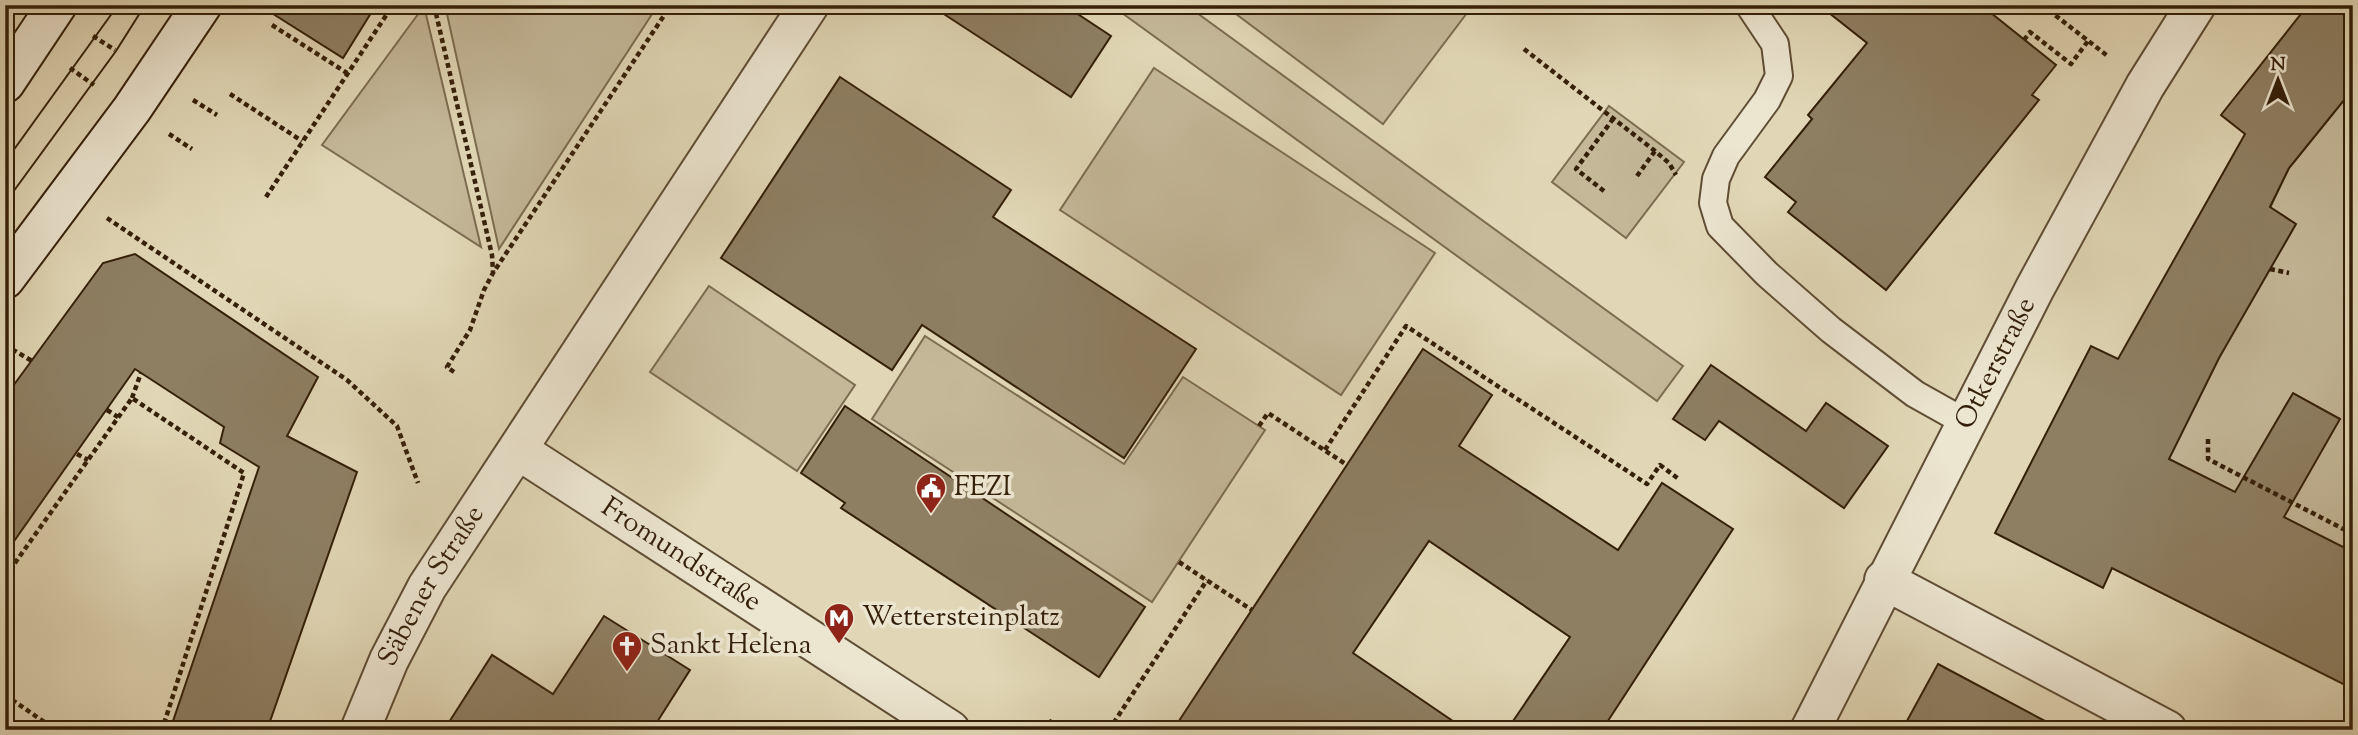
<svg xmlns="http://www.w3.org/2000/svg" width="2358" height="735" font-family="'Sorts Mill Goudy',serif">
	<rect width="100%" height="100%" fill="#e1d7b6"/>
	<filter id="stains"><feTurbulence type="fractalNoise" baseFrequency=".00286" numOctaves="4"/><feColorMatrix values="0 0 0 0 .2 0 0 0 0 .09 0 0 0 0 .02 0 0 0 .5 -.17"/></filter>
	<radialGradient id="worn" r=".72"><stop offset=".6" stop-color="#630" stop-opacity="0"/><stop offset="1" stop-color="#630" stop-opacity=".3"/></radialGradient>
	<g fill="#c4b899" stroke="#7c6c51" stroke-width="2">
		<polygon points="445,5 658,5 499,249"/>
		<polygon points="1111,5 1186,5 1683,366 1657,401"/>
		<polygon points="1224,5 1473,5 1383,124"/>
		<polygon points="424,6 481,247 322,145"/>
		<polygon points="1154,68 1435,253 1341,395 1060,210"/>
		<polygon points="2353,89 2353,552 2168,459 2219,358 2294,223 2270,208 2289,168"/>
		<polygon points="1609,106 1684,162 1626,238 1552,182"/>
		<polygon points="709,286 855,385 797,471 650,372"/>
		<polygon points="925,336 1124,464 1183,377 1265,430 1152,602 872,419"/>
	</g>
	<g fill="#8e7f63" stroke="#341f09" stroke-width="2">
		<polygon points="259,5 376,5 343,58"/>
		<polygon points="930,5 1064,5 1111,36 1071,97"/>
		<polygon points="1819,5 1981,5 2056,65 2032,95 2039,100 1886,290 1788,212 1796,202 1765,177 1812,119 1808,115 1867,43"/>
		<polygon points="2308,5 2353,5 2353,89 2289,168 2270,207 2296,224 2219,358 2169,459 2235,492 2293,393 2340,419 2284,517 2353,552 2353,689 2112,568 2103,588 1995,533 2091,346 2118,359 2245,134 2221,115"/>
		<polygon points="840,77 1011,190 993,217 1196,349 1124,458 922,325 892,370 721,258"/>
		<polygon points="135,254 318,377 287,436 357,472 267,730 170,730 259,467 220,443 224,427 135,369 5,554 5,397 103,263"/>
		<polygon points="1423,349 1492,395 1459,446 1618,550 1662,483 1733,529 1602,730 1507,730 1570,637 1429,541 1353,653 1466,730 1173,730"/>
		<polygon points="1711,365 1806,431 1826,403 1888,446 1844,508 1719,421 1705,440 1673,419"/>
		<polygon points="845,406 1145,607 1099,677 841,508 845,503 801,473"/>
		<polygon points="604,616 690,670 652,730 444,730 492,655 553,694"/>
		<polygon points="1938,664 2062,730 1902,730"/>
	</g>
	<g fill="none" stroke-linecap="round" stroke-linejoin="round">
		<g stroke="#5f4d34" stroke-width="30">
			<polyline id="lane" points="1749,5 1775,44 1779,76 1767,100 1726,156 1716,179 1713,203 1720,226 1767,274 1831,330 1915,394 1965,422"/>
		</g>
		<g stroke="#5f4d34" stroke-width="42">
			<g id="street">
				<path id="s1" d="M518,450L950,730"/>
				<polyline points="1884,580 2167,730"/>
				<path id="s2" d="M360,730L389,660L427,587L809,5"/>
				<path id="s3" d="M1810,730L2035,288L2145,86L2196,5"/>
			</g>
		</g>
		<g stroke="#341f09" stroke-width="42">
			<g id="secondary">
				<polyline points="5,83 57,5"/>
				<polyline points="5,279 132,109 202,5"/>
			</g>
		</g>
		<g stroke="#341f09" stroke-width="4.5" stroke-dasharray="5 3.5" stroke-linecap="butt">
			<polyline points="434,5 492,255 493,272"/>
			<polyline points="2042,5 2109,57"/>
			<polyline points="272,25 347,73"/>
			<polyline points="93,36 115,50"/>
			<polyline points="2024,40 2030,32 2071,64 2088,41"/>
			<polyline points="1524,49 1655,151 1669,163 1676,175"/>
			<polyline points="70,68 94,85"/>
			<polyline points="230,94 302,141"/>
			<polyline points="193,100 217,115"/>
			<polyline points="169,134 192,149"/>
			<polyline points="2346,167 2353,175"/>
			<polyline points="1637,176 1655,151"/>
			<polyline points="1604,191 1576,169 1613,119"/>
			<polyline points="266,197 393,5"/>
			<polyline points="107,218 347,380 397,426 418,483"/>
			<polyline points="2270,269 2289,273"/>
			<polyline points="5,345 32,361"/>
			<polyline points="454,372 447,367 470,330 484,290 493,273 671,5"/>
			<polyline points="132,398 141,373"/>
			<polyline points="107,410 118,417"/>
			<polyline points="1259,426 1268,413 1347,465"/>
			<polyline points="2208,439 2208,459 2353,534"/>
			<polyline points="1325,450 1406,326 1647,484 1660,465 1680,480"/>
			<polyline points="77,454 88,460"/>
			<polyline points="1179,562 1252,610"/>
			<polyline points="5,577 132,398 244,473 162,730"/>
			<polyline points="5,695 56,730"/>
			<polyline points="1045,730 1052,720"/>
			<polyline points="1109,730 1207,580"/>
		</g>
		<use href="#lane" stroke="#ece5d0" stroke-width="26"/>
		<use href="#street" stroke="#ece5d0" stroke-width="38"/>
		<use href="#secondary" stroke="#ece5d0" stroke-width="38"/>
		<g stroke="#341f09" stroke-width="2">
			<polyline points="5,162 118,5"/>
			<polyline points="5,203 116,51 145,5"/>
		</g>
	</g>
	<defs>
		<g id="civic-pin" transform="scale(1.575)"><path d="M0 17L-7.5 6A9.5 9.5 0 1 1 7.5 6Z" fill="#8f2418" stroke="#ece5d0"/><path d="M-.6-6.5H3V-4.5H.6V-3L4-1V1h2V6H-6V1h2V-1L-.6-3ZM-1.2 2.5V6h2.4V2.5Z" fill="#fff"/></g>
		<g id="metro-pin" transform="scale(1.575)"><path d="M0 17L-7.5 6A9.5 9.5 0 1 1 7.5 6Z" fill="#8f2418" stroke="#ece5d0"/><path d="M-5.5 5V-5H-3L0 0L3-5H5.5V5H3V-.5L0 4L-3-.5V5Z" fill="#fff"/></g>
		<g id="church-pin" transform="scale(1.575)"><path d="M0 17L-7.5 6A9.5 9.5 0 1 1 7.5 6Z" fill="#8f2418" stroke="#ece5d0"/><path d="M-1.2-6h2.4v3.5h3.3v2.4h-3.3V6h-2.4V-.1h-3.3v-2.4h3.3Z" fill="#fff"/></g>
	</defs>
	<g fill-rule="evenodd">
		<use href="#civic-pin" x="931" y="488"/>
		<use href="#metro-pin" x="839" y="618"/>
		<use href="#church-pin" x="627" y="646"/>
	</g>
	<g text-anchor="middle" dominant-baseline="central" stroke-width="7" stroke-linejoin="round" paint-order="stroke">
		<g font-size="28" fill="#341f09" stroke="#ece5d0">
			<text stroke="none"><textPath href="#s3" startOffset="411">Otkerstraße</textPath></text>
			<text stroke="none"><textPath href="#s1" startOffset="194">Fromundstraße</textPath></text>
			<text stroke="none"><textPath href="#s2" startOffset="161">Säbener Straße</textPath></text>
		</g>
		<g font-size="28" fill="#341f09" stroke="#ece5d0" text-anchor="start">
			<text x="954" y="488">FEZI</text>
			<text x="862" y="618">Wettersteinplatz</text>
			<text x="650" y="646">Sankt Helena</text>
		</g>
	</g>
	<rect width="2358" height="735" fill="none" stroke="#e1d7b6" stroke-width="28"/>
	<rect x="7" y="7" width="2344" height="721" fill="none" stroke="#341f09" stroke-width="3.5"/>
	<rect x="14" y="14" width="2330" height="707" fill="none" stroke="#341f09" stroke-width="2"/>
	<g transform="translate(2278 80)" stroke="#ece5d0" stroke-width="5" paint-order="stroke">
	<path d="M0-5L12 26L0 18L-12 26Z" fill="#341f09"/>
	<text y="-10" font-size="19" font-weight="bold" text-anchor="middle" fill="#341f09">N</text>
	</g>
	<rect width="100%" height="100%" filter="url(#stains)"/>
	<rect width="100%" height="100%" fill="url(#worn)"/>
</svg>
